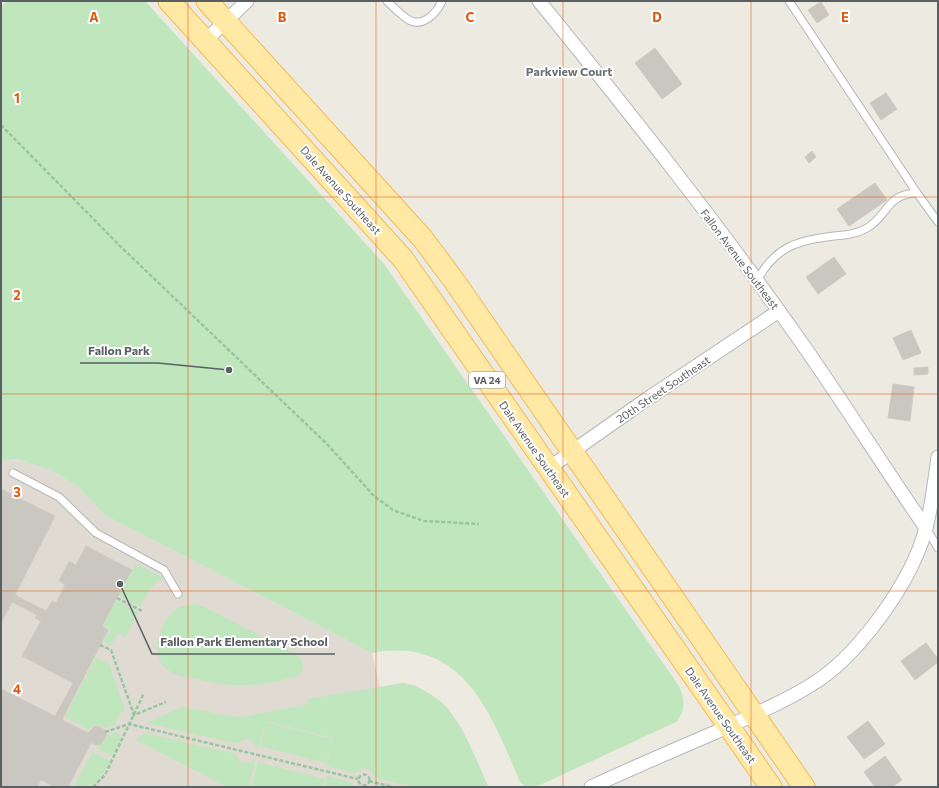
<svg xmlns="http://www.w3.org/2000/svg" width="939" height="788" font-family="Commissioner,sans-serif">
	<rect width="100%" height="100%" fill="#edeae1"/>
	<polygon fill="#dfdbd2" points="18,459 51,470 79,487 105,515 372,653 380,687 403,683 415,685 439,700 448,708 463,731 488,787 1,787 1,461"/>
	<g fill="#c0e6bd">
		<path d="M7,1H145L384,264L679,686C685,700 686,710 676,722L540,785L526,787L520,782C491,713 463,636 372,653L105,515L79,487L51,470L18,459L1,461V7Z"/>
		<polygon points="136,564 163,577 151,588 140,607 119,596"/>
		<polygon points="116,600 138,612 126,637 118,633 111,645 104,641 110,629 103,625"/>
		<path d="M194,604L204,607L296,654C305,661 306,670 296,677C254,686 239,689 197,679C187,677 176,676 168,670C149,658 159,623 174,611C179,606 188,605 194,604Z"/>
		<polygon points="96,657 102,661 108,661 125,710 119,714 115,724 105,728 103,726 95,725 89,729 65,717"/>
		<path d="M403,683C455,694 468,743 488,786L414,787L376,778C371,768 363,765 355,773L326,766L333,738L266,721L258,749C254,740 246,736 238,744L146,723L183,707L229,716L243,717L309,704L308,699Z"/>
		<polygon points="266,722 332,739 326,763 260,746"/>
		<polygon points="117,732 122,738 112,756 97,748 98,745 104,743 107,736"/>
		<path d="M144,733L236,754C239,765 248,765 256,759L249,787H227L136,740Z"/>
		<path d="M93,752L110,761C99,781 96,787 73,787Z"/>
		<polygon points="258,762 324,779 322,787 252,786"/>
		<polygon points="327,776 352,782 354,787 325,787"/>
	</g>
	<g fill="#cac7c1" stroke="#d2cbc0">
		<polygon points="821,2 829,15 817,23 808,10"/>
		<polygon points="655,48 682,84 662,99 635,63"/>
		<polygon points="886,93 897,109 881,120 870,103"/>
		<polygon points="812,151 816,157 809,163 805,157"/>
		<polygon points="875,183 887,200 849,226 837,209"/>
		<polygon points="834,257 846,274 818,294 806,277"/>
		<polygon points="911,330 921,353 903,360 893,338"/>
		<polygon points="928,367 928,374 914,375 914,368"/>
		<polygon points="893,384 914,387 910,421 888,418"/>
		<polygon points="1,489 55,516 15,595 46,611 52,601 56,603 65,585 59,581 69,561 76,565 86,546 132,570 102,626 108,630 62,720 88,733 95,726 100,727 105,730 107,735 101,744 96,745 91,743 68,787 55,787 41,780 37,787 1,787 1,689 55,716 73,683 22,656 41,621 35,618 37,615 12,602 1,623"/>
		<polygon points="926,643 938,659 938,662 915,680 901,661"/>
		<polygon points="868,721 885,744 864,759 847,737"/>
		<polygon points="885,756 902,780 892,787 875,787 864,772"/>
	</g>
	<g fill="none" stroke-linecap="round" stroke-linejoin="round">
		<g stroke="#b4b8bc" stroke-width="9">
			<g id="service">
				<path d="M387,1C393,7 399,13 406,18C421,30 436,14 442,1"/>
				<polyline points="789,1 917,193"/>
				<path d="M757,281C775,246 799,240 834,236C846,235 857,234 867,228C889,215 886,194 917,193L938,222"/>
				<polyline points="13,473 59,497 96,533 164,570 178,594"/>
				<polyline points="926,528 938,548"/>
			</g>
		</g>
		<g stroke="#b4b8bc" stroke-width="15">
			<g id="minor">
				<path d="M539,1C629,112 719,225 801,342C844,403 883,466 926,528"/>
				<polyline points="205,41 247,1"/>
				<polyline points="549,468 647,399 779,311"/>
				<path d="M591,787C632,768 674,750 716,732C748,717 781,704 811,685C856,658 905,590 922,541C931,514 934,485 938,457"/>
			</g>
		</g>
		<g stroke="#f4bb53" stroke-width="23">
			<g id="primary">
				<polyline points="169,1 403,259 771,787"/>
				<polyline points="207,1 423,239 455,282 804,787"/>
			</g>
		</g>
		<g stroke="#96c7a0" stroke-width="2.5" stroke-dasharray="4 2" stroke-linecap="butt">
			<polyline points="1,125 120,246 327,444 374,496 393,510 424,521 479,524"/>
			<polyline points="117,598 142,611"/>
			<polyline points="100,645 111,650 134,715 166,702"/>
			<polyline points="105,732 129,724 358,779"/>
			<circle cx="364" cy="780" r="5.5"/>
			<polyline points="369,781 393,787"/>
			<polyline points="93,787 105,775 144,693"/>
		</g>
		<use href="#service" stroke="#fff" stroke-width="7"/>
		<use href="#minor" stroke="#fff" stroke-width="13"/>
		<use href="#primary" stroke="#ffe9a5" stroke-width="21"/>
	</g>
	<path fill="none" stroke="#e15910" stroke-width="1" stroke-opacity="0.55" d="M188,1V787M376,1V787M563,1V787M751,1V787M1,197H938M1,394H938M1,591H938"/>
	<g text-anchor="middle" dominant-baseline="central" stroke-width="4" stroke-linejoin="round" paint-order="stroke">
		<rect fill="#fff" stroke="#8c8f92" stroke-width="1" x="469" y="372" width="36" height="16" rx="3"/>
		<g font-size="10" font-weight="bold" fill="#5a5f63">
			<text x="487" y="380">VA 24</text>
		</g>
		<g font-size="11" fill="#5a5f63" stroke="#fff">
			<text transform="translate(341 190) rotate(48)">Dale Avenue Southeast</text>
			<text transform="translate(740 259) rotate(53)">Fallon Avenue Southeast</text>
			<text transform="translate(663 389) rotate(-34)">20th Street Southeast</text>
			<text transform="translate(535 449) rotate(55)">Dale Avenue Southeast</text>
			<text transform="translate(721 715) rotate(55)">Dale Avenue Southeast</text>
		</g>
		<g font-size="12" font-weight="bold" fill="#6b7175" stroke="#fff">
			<text x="569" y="71">Parkview Court</text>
		</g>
	</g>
	<g font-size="13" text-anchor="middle" font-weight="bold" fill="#e15910" stroke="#fff" stroke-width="4" stroke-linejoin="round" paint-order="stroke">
		<text x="94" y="22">A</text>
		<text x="282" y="22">B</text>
		<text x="470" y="22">C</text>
		<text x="657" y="22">D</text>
		<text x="845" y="22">E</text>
		<text x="17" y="103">1</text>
		<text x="17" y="300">2</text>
		<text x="17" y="497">3</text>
		<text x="17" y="694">4</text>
	</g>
	<path fill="none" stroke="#5a5f63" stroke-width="1.5" d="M229 370L158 363H80M120 584L152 654H335"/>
	<g fill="#5a5f63" stroke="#fff" stroke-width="1.5">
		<circle cx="229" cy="370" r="4"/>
		<circle cx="120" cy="584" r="4"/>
	</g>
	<g font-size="12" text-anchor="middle" font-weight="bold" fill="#5a5f63" stroke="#fff" stroke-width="4" stroke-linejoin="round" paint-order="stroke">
		<text x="119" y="355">Fallon Park</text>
		<text x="244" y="646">Fallon Park Elementary School</text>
	</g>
	<rect width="939" height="788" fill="none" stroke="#5a5f63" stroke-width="4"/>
</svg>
